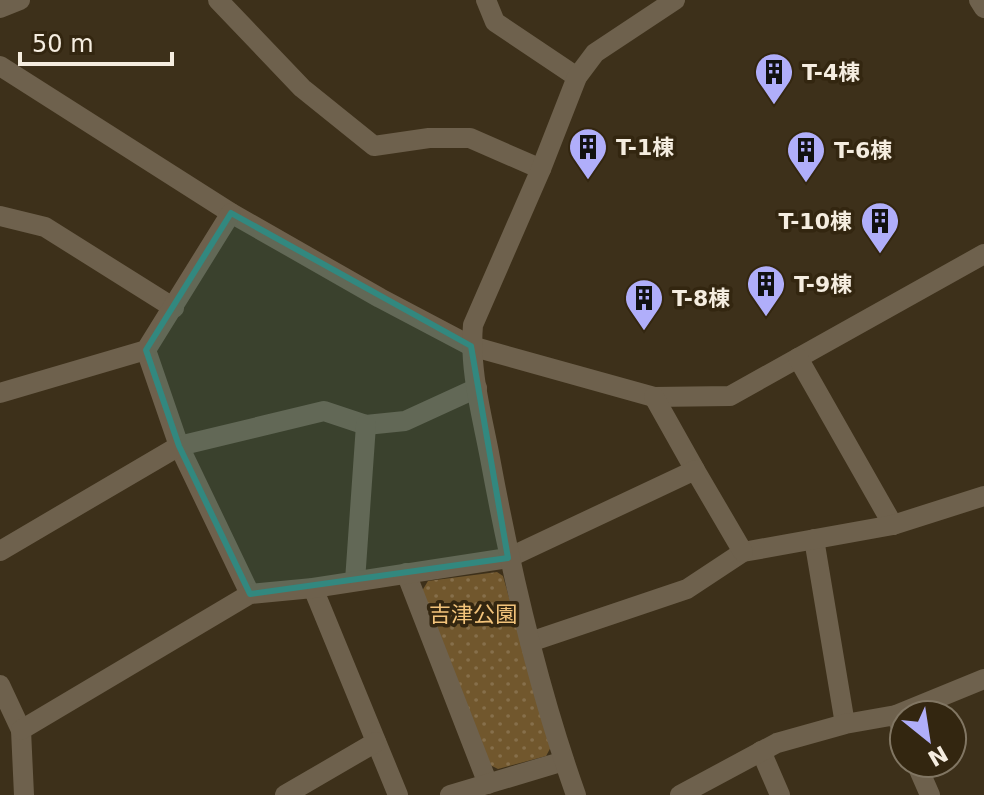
<svg xmlns="http://www.w3.org/2000/svg" width="984" height="795" font-family="'DejaVu Sans','Noto Sans JP',sans-serif">
	<defs>
		<pattern id="park-dots" width="8" height="8" patternUnits="userSpaceOnUse" patternTransform="scale(2)"><rect width="8" height="8" fill="#71572d"/><path d="M2 2h.1M6 6h.1" fill="none" stroke="#866f4b" stroke-width="1.8" stroke-linecap="round"/></pattern>
	</defs>
	<rect width="100%" height="100%" fill="#3d301a"/>
	<polygon fill="url(#park-dots)" points="497,572 503,576 551,747 546,756 498,769 490,765 422,591 428,581"/>
	<g fill="none" stroke-linecap="round" stroke-linejoin="round">
		<g stroke="#6e614d" stroke-width="20">
			<polyline points="218,0 302,88 374,146 429,138 470,138 541,169"/>
			<polyline points="486,0 495,22 577,77"/>
			<polyline points="979,0 984,8"/>
			<polyline points="0,8 20,0"/>
			<polyline points="0,66 231,213 380,298 471,346 654,397 730,396 984,254"/>
			<polyline points="0,216 45,227 174,308"/>
			<polyline points="146,350 179,446 250,594"/>
			<polyline points="798,358 893,525"/>
			<polyline points="0,393 146,350 231,213"/>
			<polyline points="654,397 695,470"/>
			<polyline points="814,539 845,724"/>
			<polyline points="0,551 179,446 324,411 366,425 405,421 477,388"/>
			<polyline points="406,573 488,784"/>
			<polyline points="355,581 366,425"/>
			<polyline points="313,588 398,795"/>
			<polyline points="530,642 687,589 743,552 893,525 984,496"/>
			<polyline points="0,685 21,730 24,795"/>
			<polyline points="896,715 904,735"/>
			<polyline points="21,730 250,594 313,588 508,558 695,470 743,552"/>
			<polyline points="761,751 780,795"/>
			<polyline points="916,763 930,795"/>
			<polyline points="285,795 376,742"/>
			<polyline points="450,795 564,761"/>
			<path d="M576,795C537,686 511,572 490,458C482,415 469,370 473,325L541,169L577,77L595,53L675,0"/>
			<polyline points="680,795 777,743 845,724 896,715 984,679"/>
		</g>
	</g>
	<path fill="#32887f" fill-opacity="0.2" stroke="#32887f" stroke-width="6" stroke-linejoin="round" d="M231,213L471,346L508,558L250,594L179,446L146,350Z"/>
	<defs>
		<g id="building-pin" transform="scale(2)"><path d="M0 17L-7.5 6A9.5 9.5 0 1 1 7.5 6Z" fill="#b0aefa" stroke="#332610"/><path d="M-4-6H4V6H1V3H-1V6H-4ZM-2.5-4.3h1.7v1.8h-1.7ZM.8-4.3h1.7v1.8H.8ZM-2.5-1h1.7V.8h-1.7ZM.8-1h1.7V.8H.8Z" fill="#111"/></g>
	</defs>
	<g fill-rule="evenodd">
		<use href="#building-pin" x="774" y="72"/>
		<use href="#building-pin" x="588" y="147"/>
		<use href="#building-pin" x="806" y="150"/>
		<use href="#building-pin" x="880" y="221"/>
		<use href="#building-pin" x="766" y="284"/>
		<use href="#building-pin" x="644" y="298"/>
	</g>
	<g text-anchor="middle" dominant-baseline="central" stroke-width="7" stroke-linejoin="round" paint-order="stroke">
		<g font-size="22" font-weight="bold" fill="#f5ede0" stroke="#332610" text-anchor="start">
			<text x="802" y="72">T-4棟</text>
			<text x="616" y="147">T-1棟</text>
			<text x="834" y="150">T-6棟</text>
			<text x="852" y="221" text-anchor="end">T-10棟</text>
			<text x="794" y="284">T-9棟</text>
			<text x="672" y="298">T-8棟</text>
		</g>
		<g font-size="22" fill="#f2c37a" stroke="#332610">
			<text x="473" y="614">吉津公園</text>
		</g>
	</g>
	<g transform="translate(928 739) rotate(150)"><circle r="38" fill="#332610" stroke="#817663" stroke-width="2"/>
	<path d="M0-6L14 30L0 20L-14 30Z" fill="#b0aefa"/>
	<text y="-12" font-size="22" font-weight="bold" text-anchor="middle" fill="#f5ede0">N</text>
	</g>
	<path d="M20 52v12h152v-12" fill="none" stroke="#f5ede0" stroke-width="4"/>
	<text x="32" y="52" font-size="24" fill="#f5ede0" stroke="#332610" stroke-width="6" paint-order="stroke">50 m</text>
</svg>
